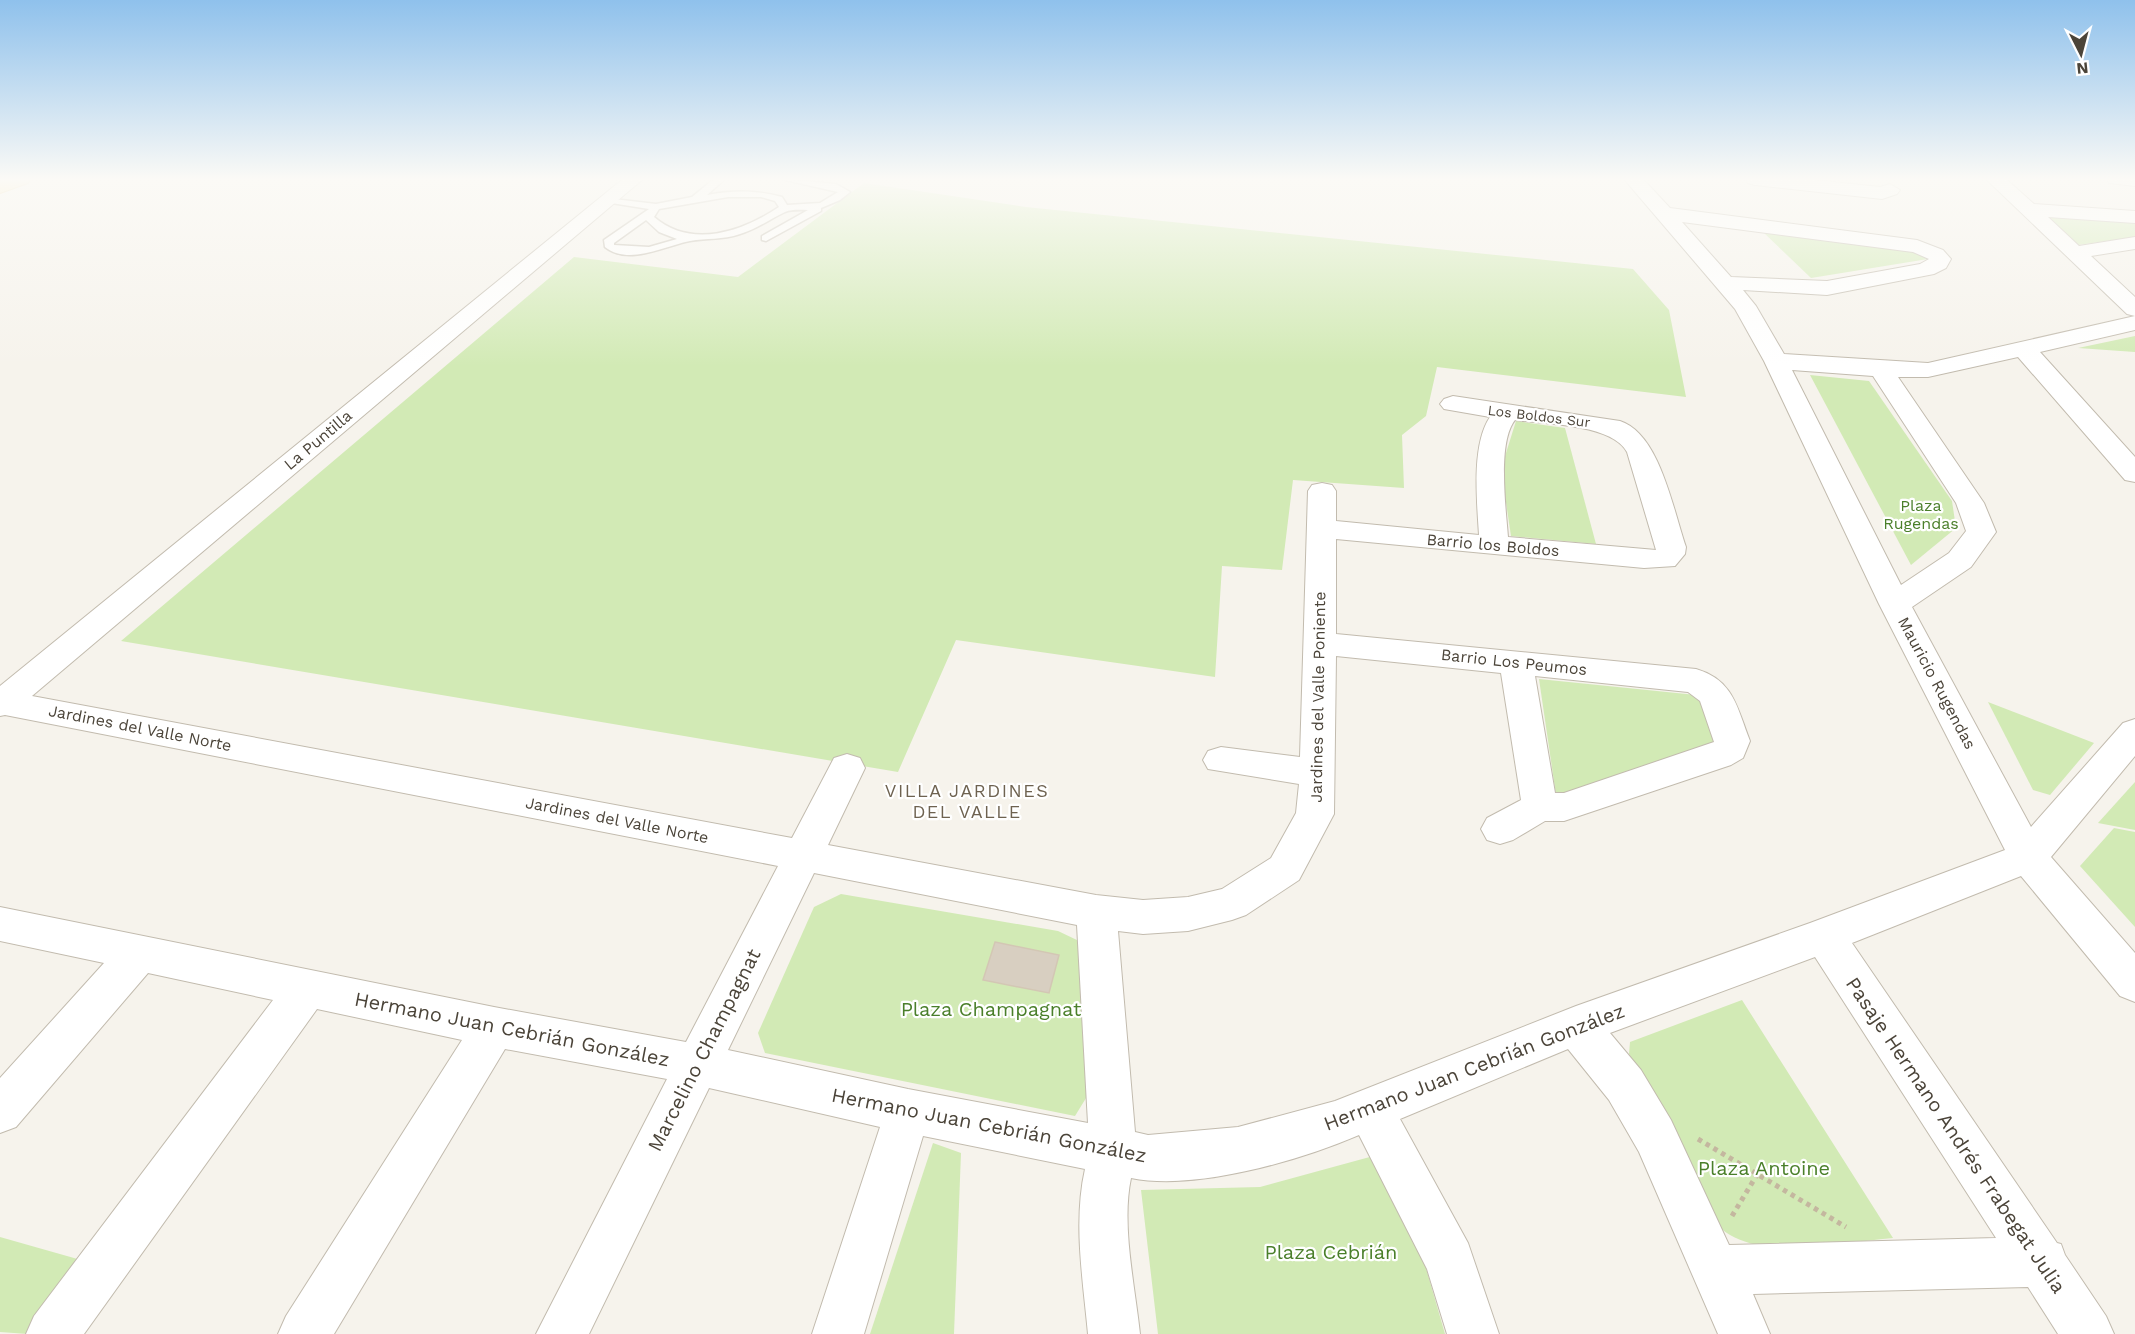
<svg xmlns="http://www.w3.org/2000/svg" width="2135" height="1334" font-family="'Work Sans',sans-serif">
	<rect width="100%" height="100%" fill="#f6f3ec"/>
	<g fill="#d2eab5">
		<polygon points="864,183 1026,207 1633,269 1669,310 1686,397 1437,367 1426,416 1402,435 1404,488 1293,480 1282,570 1222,566 1215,677 956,640 898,772 121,641 574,257 738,277"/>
		<polygon points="2041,214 2135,220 2135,237 2078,245"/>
		<polygon points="1764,233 1924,252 1928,259 1811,278"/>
		<polygon points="2135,336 2135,352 2078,348"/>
		<polygon points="1810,375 1869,381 1952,501 1956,528 1911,565"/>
		<polygon points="1516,421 1565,428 1596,544 1511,536 1501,469"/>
		<polygon points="1539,679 1706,696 1721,745 1556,795"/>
		<polygon points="1988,702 2094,743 2050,795 2033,790"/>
		<polygon points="2135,782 2135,830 2098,823"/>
		<polygon points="2114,828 2135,832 2135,927 2080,866"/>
		<polygon points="841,894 1058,931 1079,941 1091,1090 1075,1116 765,1053 758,1033 814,907"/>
		<path d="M1742,1000L1893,1238C1858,1241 1819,1249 1784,1248C1690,1244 1704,1186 1673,1124C1660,1100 1643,1077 1629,1054L1630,1042Z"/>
		<polygon points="933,1143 961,1153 954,1334 870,1334"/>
		<polygon points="1377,1155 1422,1254 1445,1334 1158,1334 1141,1190 1260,1187"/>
		<polygon points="0,1237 81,1260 28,1334 0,1332"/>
	</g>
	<polygon fill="#d8cfc1" stroke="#d3c7b4" stroke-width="1.5" points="995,942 1059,955 1049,993 983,980"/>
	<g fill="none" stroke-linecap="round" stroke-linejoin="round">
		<g stroke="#c2bbae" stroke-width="3">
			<path id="lane" d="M714,179H725L707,195C733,190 757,190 782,197L787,205L820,203L838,192L781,179L836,184L850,192L840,200L821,208V211L766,241L762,240V236L808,210C801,210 792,209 785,212C770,219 757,229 740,234C723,240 706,238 690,241C664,246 629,266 605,247L604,240L649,209L605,202V198L656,204L692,197ZM728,197H761L775,201L779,207C742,232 691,249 654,217L659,209ZM646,220L659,232L677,239L649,247L614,245V243Z"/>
		</g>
		<g stroke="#c2bbae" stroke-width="2">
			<g id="street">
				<path d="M623,179H643L32,696L792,838L834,758L847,754L860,758L865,768L828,845L1096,895L1143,900L1188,897L1222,889L1271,858L1296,813L1299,784L1208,769L1203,760L1208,751L1221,747L1300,757L1308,491L1312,485L1322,483L1332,485L1336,491V521L1479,535C1477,502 1471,445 1490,417L1444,409L1440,404L1444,399L1453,396L1620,421C1660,434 1673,510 1686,547L1685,554L1675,566L1644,568L1336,539V634L1696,669C1734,680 1737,708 1750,741L1743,758L1731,765L1564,821H1545L1513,840L1500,844L1487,840L1481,829L1487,818L1521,800L1501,673L1336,656L1334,814L1299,880L1246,915L1232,920L1188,931L1143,934L1118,931L1135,1132L1148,1135L1238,1127L1335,1101L1576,1006L1810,923L2005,850L1879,604L1764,361L1735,309L1624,179H1643L1670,208L1917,240L1943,250L1951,259L1946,268L1934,274L1827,295L1743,290L1756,306L1784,354L1928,363L2135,316V330L2040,352L2135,457V482L2125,480L2018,357L1928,377H1898L1984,503L1996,532L1971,567L1912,607L2031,827L2123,723L2135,719V756L2051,857L2135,953V1002L2120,996L2021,876L1852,943L2057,1243L2061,1244L2065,1255L2106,1316L2114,1334H2058L2028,1287L1753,1294L1770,1334H1718L1639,1152L1609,1100L1568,1049L1400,1119L1468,1243L1499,1334H1447L1427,1269L1359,1135C1298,1161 1196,1191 1131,1178C1121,1225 1135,1286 1140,1334H1088C1083,1280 1073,1222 1085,1169L923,1136L864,1334H812L880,1127L709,1088L589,1334H536L667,1079L505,1049L334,1334H278L286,1316L462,1040L317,1009L84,1334H26L34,1316L273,1000L148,973L16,1127L0,1133V1078L104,963L0,941V907L494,1007L686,1042L778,866L5,715L0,716V686ZM1682,222L1913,252L1929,259L1920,264L1827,281L1731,277ZM1792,370L1873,376L1956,503L1966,531L1949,553L1901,585ZM1515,420C1544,424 1612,424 1627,452L1656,550L1508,537C1506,510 1497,442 1515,420ZM1535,676L1688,692L1700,701L1714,742L1564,793H1555ZM814,873L1077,925L1088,1123L908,1089L728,1050ZM1815,957L1996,1238L1729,1245L1671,1120L1641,1070L1610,1033Z"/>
				<polygon points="1746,179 1805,179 1880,187 1890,184 1900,190 1897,194 1882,199 1755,185 1748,183"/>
				<polygon points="1986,179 2006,179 2034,204 2135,211 2135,223 2048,217 2079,246 2135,237 2135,249 2091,256 2135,297 2135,316 2127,314"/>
				<polygon points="2107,179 2135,179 2135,186 2109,183"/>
			</g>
		</g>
		<g stroke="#e6c16a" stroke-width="2">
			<polygon id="primary" points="4,179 30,179 28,183 0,193 0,180"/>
		</g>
		<g stroke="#c4b79f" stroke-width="5" stroke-dasharray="4.5 4.5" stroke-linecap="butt">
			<polyline points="1698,1139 1846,1227"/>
			<polyline points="1732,1216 1758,1173"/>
		</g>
		<use href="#lane" fill="#fff" fill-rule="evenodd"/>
		<use href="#street" fill="#fff" fill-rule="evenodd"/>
		<use href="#primary" fill="#ffe39c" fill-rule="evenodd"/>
	</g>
	<linearGradient id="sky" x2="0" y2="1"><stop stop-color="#8fc1ec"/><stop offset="0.49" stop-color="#fbfaf6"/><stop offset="1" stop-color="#fbfaf6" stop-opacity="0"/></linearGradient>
	<rect width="2135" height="366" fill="url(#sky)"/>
	<g text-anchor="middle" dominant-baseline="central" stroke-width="4.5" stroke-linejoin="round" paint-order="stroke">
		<g font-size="14" fill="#4b4439" stroke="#fff">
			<text transform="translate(1539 416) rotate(7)">Los Boldos Sur</text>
		</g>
		<g font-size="16" fill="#4b4439" stroke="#fff">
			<text transform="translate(318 440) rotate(-40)">La Puntilla</text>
			<text transform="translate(1493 545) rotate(5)">Barrio los Boldos</text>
			<text transform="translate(1514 662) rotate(6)">Barrio Los Peumos</text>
			<text transform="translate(1937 683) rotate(62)">Mauricio Rugendas</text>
			<text transform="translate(1318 697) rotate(-89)">Jardines del Valle Poniente</text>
			<text transform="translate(140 728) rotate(11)">Jardines del Valle Norte</text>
			<text transform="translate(617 820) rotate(11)">Jardines del Valle Norte</text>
		</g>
		<g font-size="16" fill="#4a7f2a" stroke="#fff">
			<text x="1921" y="505">Plaza<tspan x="1921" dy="18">Rugendas</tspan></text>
		</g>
		<g font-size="18" letter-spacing="1.5" fill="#6e6250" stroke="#fff">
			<text x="967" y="790">VILLA JARDINES<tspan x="967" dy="21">DEL VALLE</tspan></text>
		</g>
		<g font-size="20" fill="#4a7f2a" stroke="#fff">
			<text x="991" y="1009">Plaza Champagnat</text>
			<text x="1764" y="1168">Plaza Antoine</text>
			<text x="1331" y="1252">Plaza Cebrián</text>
		</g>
		<g font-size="20" fill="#4b4439" stroke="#fff">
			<text transform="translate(512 1029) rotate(11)">Hermano Juan Cebrián González</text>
			<text transform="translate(704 1050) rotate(-63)">Marcelino Champagnat</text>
			<text transform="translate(1474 1067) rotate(-21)">Hermano Juan Cebrián González</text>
			<text transform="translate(989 1125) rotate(11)">Hermano Juan Cebrián González</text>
			<text transform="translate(1956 1135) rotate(56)">Pasaje Hermano Andrés Frabegat Julia</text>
		</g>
	</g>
	<g transform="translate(2081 54) rotate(174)" stroke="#ffffff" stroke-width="4.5" paint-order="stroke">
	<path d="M0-4.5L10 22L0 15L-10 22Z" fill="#4b4439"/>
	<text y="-9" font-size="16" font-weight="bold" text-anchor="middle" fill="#4b4439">N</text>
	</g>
</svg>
